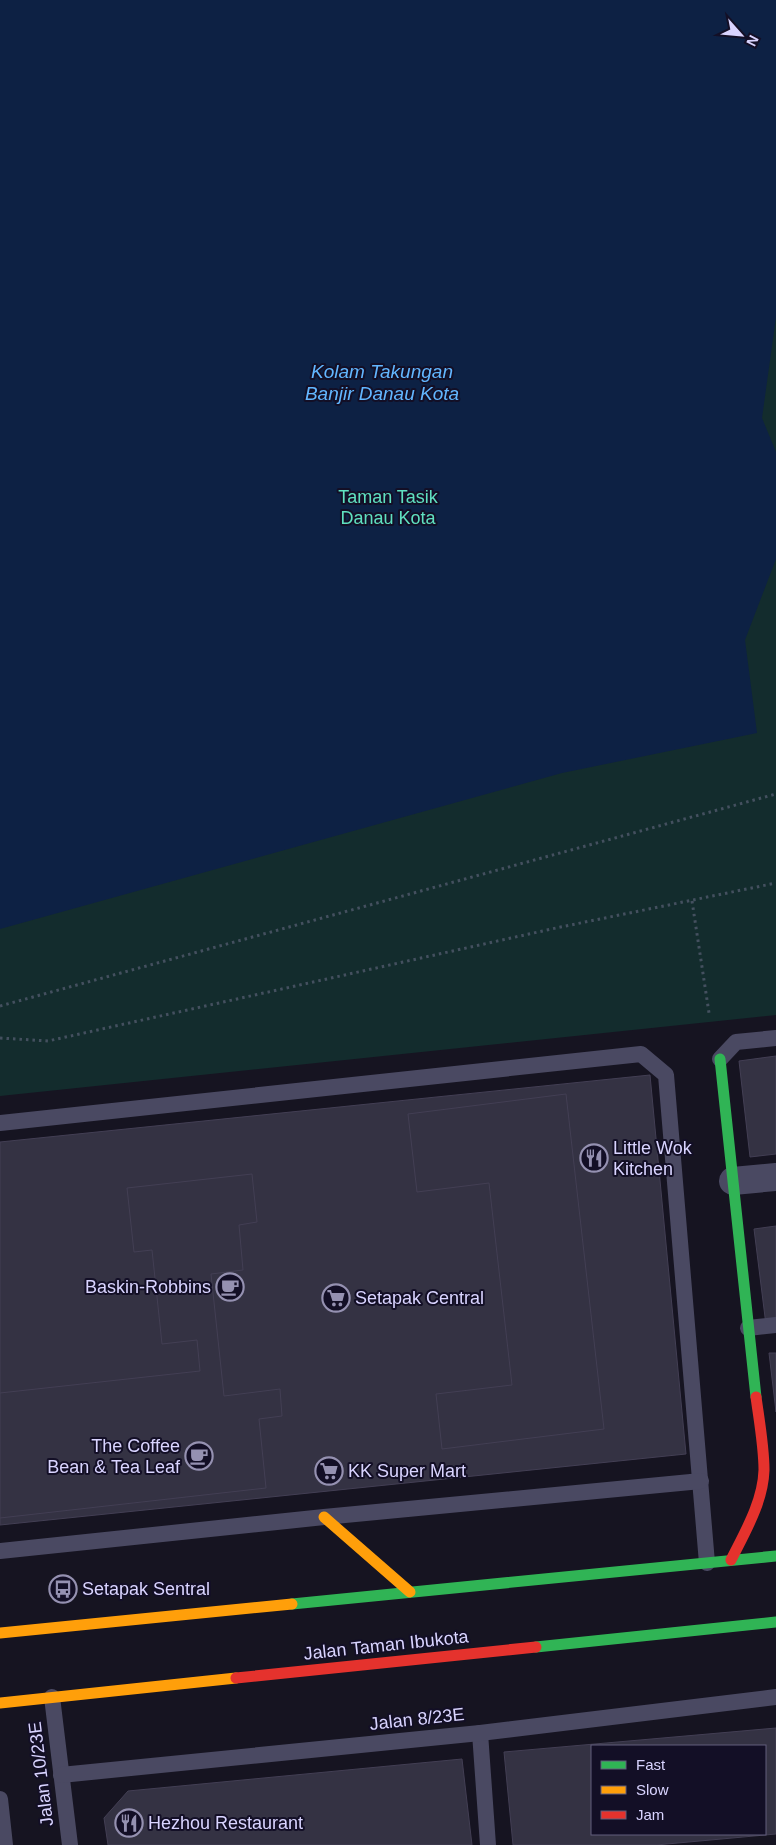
<svg xmlns="http://www.w3.org/2000/svg" width="776" height="1845" font-family="Arial,sans-serif">
	<rect width="100%" height="100%" fill="#161421"/>
	<polygon fill="#132c2d" points="0,0 776,0 776,1015 0,1096"/>
	<polygon fill="#0d2144" points="0,0 776,0 776,317 762,418 776,452 776,559 745,640 757,733 562,773 0,929"/>
	<g fill="#343243" stroke="#433f54" fill-rule="evenodd">
		<polygon points="776,1056 776,1154 750,1157 739,1061"/>
		<polygon points="650,1075 686,1454 0,1525 0,1142"/>
		<polygon points="566,1094 604,1429 442,1449 436,1394 512,1385 489,1183 417,1192 408,1114"/>
		<polygon points="252,1174 257,1222 239,1225 243,1270 211,1274 224,1396 280,1389 282,1416 259,1419 266,1488 0,1518 0,1393 200,1371 197,1340 162,1344 152,1250 134,1252 127,1188"/>
		<polygon points="776,1226 776,1324 766,1325 754,1229"/>
		<polygon points="769,1353 776,1353 776,1412"/>
		<path d="M776,1728V1834L656,1845H513L504,1752ZM592,1746H765V1834H592Z"/>
		<polygon points="462,1759 472,1845 108,1845 104,1818 128,1791"/>
	</g>
	<g fill="none" stroke-linecap="round" stroke-linejoin="round">
		<g stroke="#44505f" stroke-width="3" stroke-dasharray="2.5 4" stroke-linecap="butt">
			<polyline points="692,901 709,1013"/>
			<polyline points="0,1006 776,794"/>
			<polyline points="0,1038 48,1041 556,928 776,883"/>
		</g>
		<g stroke="#4a4962" stroke-width="16">
			<polyline points="720,1059 736,1042 776,1038"/>
			<polyline points="0,1123 641,1054 666,1075 707,1563"/>
			<polyline points="748,1328 776,1325"/>
			<polyline points="0,1551 324,1517 701,1481"/>
			<polyline points="52,1697 70,1845"/>
			<polyline points="480,1733 488,1845"/>
			<polyline points="61,1775 480,1733 776,1697"/>
			<polyline points="0,1799 5,1845"/>
		</g>
		<polyline stroke="#4a4962" stroke-width="28" points="733,1181 776,1177"/>
		<g stroke="#30b455" stroke-width="11">
			<polyline points="720,1059 756,1397"/>
			<polyline points="292,1604 776,1556"/>
			<polyline points="536,1647 776,1622"/>
		</g>
		<g stroke="#ff9f0a" stroke-width="11">
			<polyline points="324,1517 410,1592"/>
			<polyline points="0,1633 292,1604"/>
			<polyline points="0,1703 236,1678"/>
		</g>
		<g stroke="#e5322d" stroke-width="11">
			<path d="M731,1560C745,1532 763,1502 764,1470C764,1447 759,1419 756,1397"/>
			<polyline points="236,1678 536,1647"/>
		</g>
	</g>
	<defs>
		<g id="restaurant-ring" transform="scale(1.4375)"><circle r="9.5" fill="#130f26" stroke="#9591b1" stroke-width="1.5"/><path d="M-5-6h1v4h1v-4h1v4h1v-4h1v5L-1.5 .5V6h-2V.5L-5-1ZM5-6V6H3V1.5H1.5Q1.5-4 5-6Z" fill="#9591b1"/></g>
		<g id="cafe-ring" transform="scale(1.4375)"><circle r="9.5" fill="#130f26" stroke="#9591b1" stroke-width="1.5"/><path d="M-5.5-4.5H6V0H3Q3 3.5 0 3.5H-2.5Q-5.5 3.5-5.5 0ZM3-3.2v2h1.7v-2ZM-6 4.5H4V6H-6Z" fill="#9591b1"/></g>
		<g id="supermarket-ring" transform="scale(1.4375)"><circle r="9.5" fill="#130f26" stroke="#9591b1" stroke-width="1.5"/><path d="M-6-5.5h2.5l.6 2H6L4.5 2H-2.5L-4.4-4H-6ZM-1.5 3.2a1.3 1.3 0 1 0 .1 0ZM3 3.2a1.3 1.3 0 1 0 .1 0Z" fill="#9591b1"/></g>
		<g id="bus-ring" transform="scale(1.4375)"><circle r="9.5" fill="#130f26" stroke="#9591b1" stroke-width="1.5"/><path d="M-5-6H5V4H4V6H2V4H-2V6H-4V4H-5ZM-3.5-4V0h7V-4ZM-3.5 1.2v1.5H-2V1.2ZM2 1.2v1.5H3.5V1.2Z" fill="#9591b1"/></g>
	</defs>
	<g fill-rule="evenodd">
		<use href="#restaurant-ring" x="594" y="1158"/>
		<use href="#cafe-ring" x="230" y="1287"/>
		<use href="#supermarket-ring" x="336" y="1298"/>
		<use href="#cafe-ring" x="199" y="1456"/>
		<use href="#supermarket-ring" x="329" y="1471"/>
		<use href="#bus-ring" x="63" y="1589"/>
		<use href="#restaurant-ring" x="129" y="1823"/>
	</g>
	<g text-anchor="middle" dominant-baseline="central" stroke-width="4" stroke-linejoin="round" paint-order="stroke">
		<g font-size="18" fill="#5fe0c0" stroke="#130f26">
			<text x="388" y="497">Taman Tasik<tspan x="388" dy="21">Danau Kota</tspan></text>
		</g>
		<g font-size="18" fill="#d9d4ff" stroke="#130f26" text-anchor="start">
			<text x="613" y="1148">Little Wok<tspan x="613" dy="21">Kitchen</tspan></text>
			<text x="211" y="1287" text-anchor="end">Baskin-Robbins</text>
			<text x="355" y="1298">Setapak Central</text>
			<text x="180" y="1446" text-anchor="end">The Coffee<tspan x="180" dy="21">Bean &amp; Tea Leaf</tspan></text>
			<text x="348" y="1471">KK Super Mart</text>
			<text x="82" y="1589">Setapak Sentral</text>
			<text x="148" y="1823">Hezhou Restaurant</text>
		</g>
		<g font-size="18" fill="#d9d4ff" stroke="#130f26">
			<text transform="translate(386 1645) rotate(-6)">Jalan Taman Ibukota</text>
			<text transform="translate(417 1719) rotate(-6)">Jalan 8/23E</text>
			<text transform="translate(41 1774) rotate(-97)">Jalan 10/23E</text>
		</g>
		<g font-size="19" font-style="italic" fill="#62b6ff" stroke="#130f26">
			<text x="382" y="371">Kolam Takungan<tspan x="382" dy="22">Banjir Danau Kota</tspan></text>
		</g>
	</g>
	<rect x="591" y="1745" width="175" height="90" fill="#130f26" stroke="#625e7d"/>
	<rect x="601" y="1761" width="25" height="8" fill="#30b455" stroke="#625e7d"/>
	<text x="636" y="1770" font-size="15" fill="#d9d4ff">Fast</text>
	<rect x="601" y="1786" width="25" height="8" fill="#ff9f0a" stroke="#625e7d"/>
	<text x="636" y="1795" font-size="15" fill="#d9d4ff">Slow</text>
	<rect x="601" y="1811" width="25" height="8" fill="#e5322d" stroke="#625e7d"/>
	<text x="636" y="1820" font-size="15" fill="#d9d4ff">Jam</text>
	<g transform="translate(741 35) rotate(117)" stroke="#130f26" stroke-width="4" paint-order="stroke">
	<path d="M0-4L9 19L0 12L-9 19Z" fill="#d9d4ff"/>
	<text y="-8" font-size="14" font-weight="bold" text-anchor="middle" fill="#d9d4ff">N</text>
	</g>
</svg>
